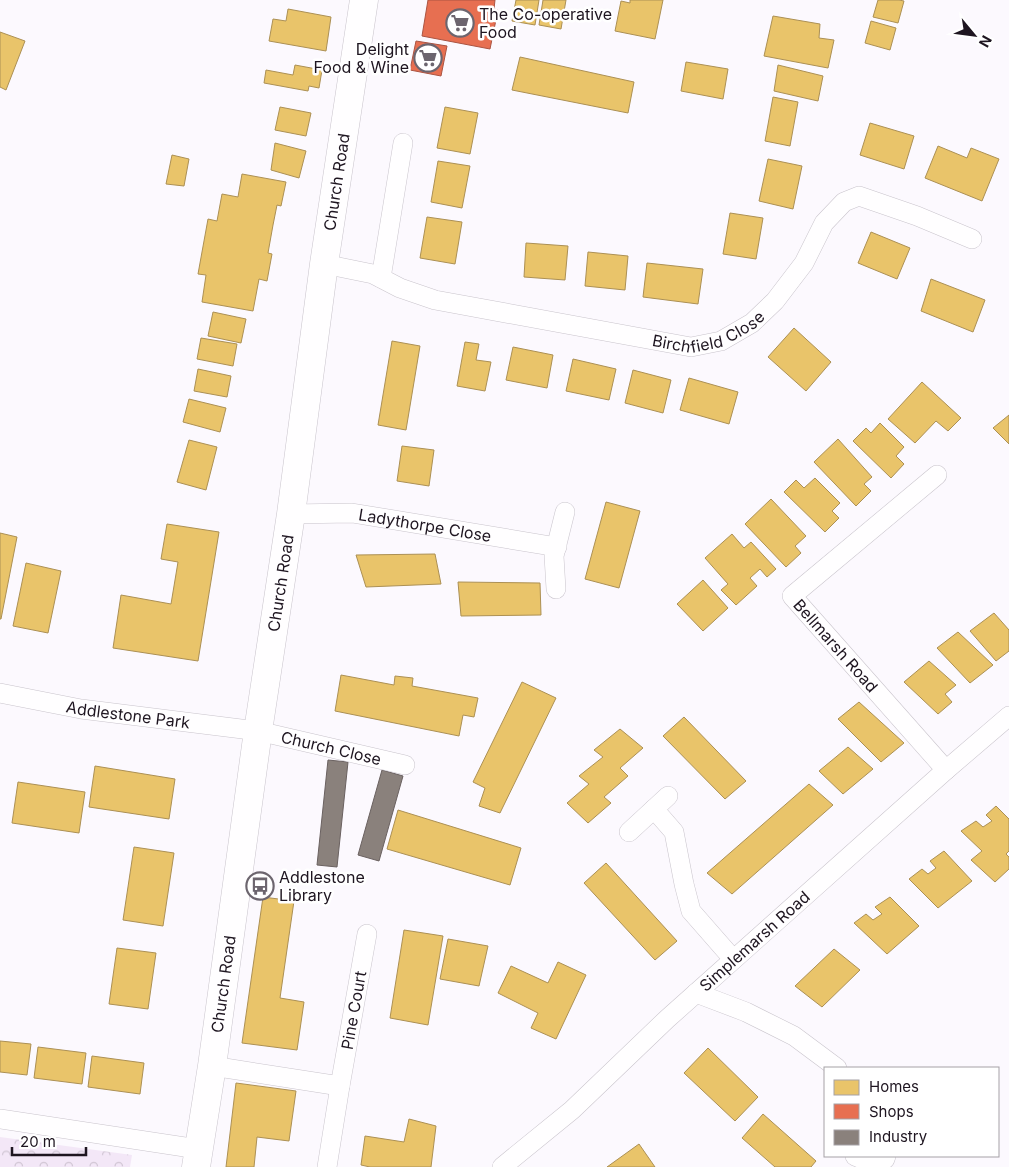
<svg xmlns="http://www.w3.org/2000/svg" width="1009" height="1167" font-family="Inter,sans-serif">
	<defs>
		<pattern id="forest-crowns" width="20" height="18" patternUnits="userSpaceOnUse" patternTransform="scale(1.25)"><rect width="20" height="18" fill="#f3e7f7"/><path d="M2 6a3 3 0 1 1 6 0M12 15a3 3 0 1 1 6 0" fill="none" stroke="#d0c5d3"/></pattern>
	</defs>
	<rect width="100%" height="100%" fill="#fcf9fe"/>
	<polygon fill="url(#forest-crowns)" points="0,1137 132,1155 130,1167 0,1167"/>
	<g fill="#e9c46a" stroke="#ac9054">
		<polygon points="516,0 539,0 535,25 512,21"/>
		<polygon points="543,0 566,0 561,29 539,25"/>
		<polygon points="630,0 663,0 655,39 615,31 621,1 630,3"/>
		<polygon points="878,0 899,0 904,1 898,23 873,17"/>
		<polygon points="288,9 331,17 326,51 269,41 273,19 286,21"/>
		<polygon points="773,16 820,24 819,38 834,40 828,68 764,56"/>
		<polygon points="871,21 896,28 890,50 865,43"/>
		<polygon points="0,32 25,41 6,90 0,87"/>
		<polygon points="520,57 634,82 628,113 512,90"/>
		<polygon points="686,62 728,69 723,99 681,91"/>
		<polygon points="295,65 322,70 319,88 309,86 308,91 264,83 266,70 293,75"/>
		<polygon points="778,65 823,76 818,101 774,91"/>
		<polygon points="773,97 798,102 790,146 765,141"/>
		<polygon points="280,107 311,113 306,136 275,130"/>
		<polygon points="445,107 478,113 470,154 437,148"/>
		<polygon points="870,123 914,136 904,169 860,155"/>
		<polygon points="275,143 306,151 299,178 271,170"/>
		<polygon points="938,146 967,158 971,148 999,159 982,201 925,178"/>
		<polygon points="172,155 189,159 184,186 166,184"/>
		<polygon points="768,159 802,166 793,209 759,201"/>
		<polygon points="438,161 470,166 462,208 431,202"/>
		<polygon points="242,174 286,182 281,206 277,205 273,225 268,253 272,254 267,281 259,279 253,311 202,302 206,275 198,274 208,219 217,221 222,194 238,197"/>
		<polygon points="730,213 763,218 756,259 723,254"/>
		<polygon points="427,217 462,222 455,264 420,258"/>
		<polygon points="871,232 910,248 897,279 858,263"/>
		<polygon points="526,243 568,246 565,280 524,277"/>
		<polygon points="588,252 628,256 625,290 585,286"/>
		<polygon points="647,263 703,269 698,304 643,297"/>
		<polygon points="931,279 985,300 973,332 921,311"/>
		<polygon points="213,312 246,319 241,343 208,336"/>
		<polygon points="794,328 831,362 806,391 768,357"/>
		<polygon points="201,338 237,344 233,366 197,359"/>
		<polygon points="392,341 420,346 406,430 378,425"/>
		<polygon points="465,342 479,344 476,360 491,362 485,391 457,386"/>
		<polygon points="513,347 553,355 547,388 506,380"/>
		<polygon points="573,359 616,369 609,400 566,391"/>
		<polygon points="198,369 231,376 227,397 194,391"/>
		<polygon points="633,370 671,380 663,413 625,403"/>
		<polygon points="689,378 738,392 729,424 680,410"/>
		<polygon points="922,382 961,418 948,431 936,421 915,443 888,419"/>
		<polygon points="189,399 226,408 220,432 183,422"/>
		<polygon points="1009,415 1009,444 993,428"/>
		<polygon points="880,423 904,447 896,456 904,464 891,478 853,441 866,428 871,433"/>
		<polygon points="838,439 872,477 864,484 871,491 856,506 814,462"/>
		<polygon points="189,440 217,447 206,490 177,482"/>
		<polygon points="402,446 434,450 429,486 397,481"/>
		<polygon points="815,478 840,503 832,511 839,518 825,532 784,492 796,480 804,488"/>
		<polygon points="771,499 806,536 795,546 801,553 786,567 745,524"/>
		<polygon points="606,502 640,511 619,588 585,579"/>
		<polygon points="167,524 219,532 198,661 113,648 121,595 171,604 178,562 161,559"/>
		<polygon points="0,533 17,537 1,619 0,619"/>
		<polygon points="732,534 744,548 751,542 776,569 767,577 760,569 750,578 757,586 736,605 721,590 728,584 705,558"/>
		<polygon points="435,554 441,584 366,587 356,555"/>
		<polygon points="26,563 61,571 48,633 13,626"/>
		<polygon points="703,580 728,608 703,631 677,604"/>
		<polygon points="458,582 540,583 541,615 461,616"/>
		<polygon points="994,613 1009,630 1009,651 996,661 970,631"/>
		<polygon points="958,632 993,665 970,683 937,648"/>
		<polygon points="929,661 956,685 945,694 952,702 938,714 904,682"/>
		<polygon points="341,675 394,685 395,676 413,678 412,686 478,698 474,717 463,715 459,736 335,711"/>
		<polygon points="522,682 556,698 500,813 479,806 485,788 473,782"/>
		<polygon points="859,702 904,743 881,762 838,719"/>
		<polygon points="684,717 746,781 725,799 663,736"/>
		<polygon points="620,729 643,748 620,768 628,776 604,797 611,803 588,823 567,803 589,784 579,776 603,757 594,750"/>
		<polygon points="848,747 873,769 843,794 819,771"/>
		<polygon points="95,766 175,779 169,819 89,807"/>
		<polygon points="18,782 85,792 79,833 12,823"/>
		<polygon points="809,784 833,805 732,894 707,873"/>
		<polygon points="996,806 1009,819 1009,851 1006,854 1009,857 1009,869 995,882 971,860 982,851 961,831 976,821 983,827 992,821 986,815"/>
		<polygon points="398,810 521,848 510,885 387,849"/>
		<polygon points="134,847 174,853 163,926 123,920"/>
		<polygon points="944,851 972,881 938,908 909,879 922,869 928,874 936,868 930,861"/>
		<polygon points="606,863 677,941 655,960 584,883"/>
		<polygon points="263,897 294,901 280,998 304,1002 297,1050 242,1043"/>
		<polygon points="890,897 919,926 887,954 854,923 866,914 873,920 882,914 875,907"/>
		<polygon points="404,930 443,936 428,1025 390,1018"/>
		<polygon points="448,939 488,946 479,986 440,979"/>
		<polygon points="117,948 156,953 148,1009 109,1004"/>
		<polygon points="834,949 860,970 822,1007 795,986"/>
		<polygon points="558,962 586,975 556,1039 531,1028 538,1013 498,993 511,966 548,983"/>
		<polygon points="0,1041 31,1044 27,1075 0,1072"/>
		<polygon points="38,1047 86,1053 82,1084 34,1078"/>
		<polygon points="708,1048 758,1097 735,1121 684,1073"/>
		<polygon points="92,1056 144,1063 140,1094 88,1087"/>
		<polygon points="236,1083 296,1091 289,1141 257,1137 254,1167 226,1167"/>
		<polygon points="763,1114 816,1161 811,1167 775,1167 742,1138"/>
		<polygon points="409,1119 436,1126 431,1167 370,1167 361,1165 365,1136 404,1142"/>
		<polygon points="639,1144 655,1167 607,1167"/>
	</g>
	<g fill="#e76f51" stroke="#ab5442">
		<polygon points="428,0 495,0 494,9 498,10 490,49 422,36"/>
		<polygon points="416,41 447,46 441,76 410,70"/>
	</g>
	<g fill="#8a817c" stroke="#6a6160">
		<polygon points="328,760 348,762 337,867 317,865"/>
		<polygon points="382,770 403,776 379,861 358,855"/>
	</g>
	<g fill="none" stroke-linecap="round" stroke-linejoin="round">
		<g stroke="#c9c4cc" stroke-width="20">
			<g id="minor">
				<path id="s1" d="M324,264L373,274L400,288L435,300L691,347L721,341L752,323L775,301L804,263L824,223L844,202L859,196L917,216L972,239"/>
				<polyline points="381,278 403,143"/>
				<path id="s2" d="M937,475L792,596L946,770"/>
				<path id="s3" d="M291,514L352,513L557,547"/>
				<polyline points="556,589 554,556 565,512"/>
				<path id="s4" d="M0,693L81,709L258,731L405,765"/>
				<polyline points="654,809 674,832 684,884 691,911 733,959"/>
				<polyline points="629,832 668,796"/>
				<polyline points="696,993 746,1012 794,1036 837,1068"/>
				<polyline points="212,1066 340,1086"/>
				<polyline points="0,1119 198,1149"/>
				<polyline points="855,1156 871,1163 885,1159 886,1156"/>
				<path id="s5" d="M327,1167L340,1086L367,934"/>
				<path id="s6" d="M502,1167L572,1110L667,1019L946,770L1009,716"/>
			</g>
		</g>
		<g stroke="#c9c4cc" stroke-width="29">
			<g id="secondary">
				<path id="s7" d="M196,1167L212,1066L258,731L291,514L324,264L364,0"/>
			</g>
		</g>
		<use href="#minor" stroke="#fffeff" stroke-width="19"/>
		<use href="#secondary" stroke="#fffeff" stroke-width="28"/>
	</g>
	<defs>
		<g id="supermarket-ring" transform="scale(1.4375)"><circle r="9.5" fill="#fff" stroke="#6c656e" stroke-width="1.5"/><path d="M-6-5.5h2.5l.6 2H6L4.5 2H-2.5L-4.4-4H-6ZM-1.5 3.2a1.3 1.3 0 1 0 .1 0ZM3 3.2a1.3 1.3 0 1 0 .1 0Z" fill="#6c656e"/></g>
		<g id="bus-ring" transform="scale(1.4375)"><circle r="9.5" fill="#fff" stroke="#6c656e" stroke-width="1.5"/><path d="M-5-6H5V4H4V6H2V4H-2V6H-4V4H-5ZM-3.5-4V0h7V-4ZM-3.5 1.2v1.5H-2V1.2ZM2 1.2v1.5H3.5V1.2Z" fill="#6c656e"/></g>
	</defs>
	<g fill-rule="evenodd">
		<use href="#supermarket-ring" x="460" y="23"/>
		<use href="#supermarket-ring" x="428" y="58"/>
		<use href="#bus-ring" x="260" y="886"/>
	</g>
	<g text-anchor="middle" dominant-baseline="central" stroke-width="5" stroke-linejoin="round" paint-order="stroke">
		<g font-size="16" fill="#1e1520" stroke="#fff" text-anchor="start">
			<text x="479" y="14">The Co-operative<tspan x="479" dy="18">Food</tspan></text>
			<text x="409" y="49" text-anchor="end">Delight<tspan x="409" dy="18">Food &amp; Wine</tspan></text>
			<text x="279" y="877">Addlestone<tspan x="279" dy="18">Library</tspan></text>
		</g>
		<g font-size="16" fill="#1e1520" stroke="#fff">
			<text stroke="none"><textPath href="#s7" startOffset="995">Church Road</textPath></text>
			<text stroke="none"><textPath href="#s1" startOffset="398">Birchfield Close</textPath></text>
			<text stroke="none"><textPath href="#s3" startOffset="135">Ladythorpe Close</textPath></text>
			<text stroke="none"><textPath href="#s7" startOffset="590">Church Road</textPath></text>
			<text stroke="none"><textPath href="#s2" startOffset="255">Bellmarsh Road</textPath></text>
			<text stroke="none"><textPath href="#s4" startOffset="130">Addlestone Park</textPath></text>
			<text stroke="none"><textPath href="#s4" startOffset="336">Church Close</textPath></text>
			<text stroke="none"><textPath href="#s6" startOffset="339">Simplemarsh Road</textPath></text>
			<text stroke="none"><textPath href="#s7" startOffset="185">Church Road</textPath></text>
			<text stroke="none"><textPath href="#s5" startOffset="159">Pine Court</textPath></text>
		</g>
	</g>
	<rect x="824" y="1067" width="175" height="90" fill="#ffffff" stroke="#a5a1a6"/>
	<rect x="834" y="1080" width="25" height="15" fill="#e9c46a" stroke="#a5a1a6"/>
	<text x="869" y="1092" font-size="15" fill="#1e1520">Homes</text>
	<rect x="834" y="1104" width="25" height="15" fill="#e76f51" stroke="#a5a1a6"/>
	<text x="869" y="1117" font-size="15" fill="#1e1520">Shops</text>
	<rect x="834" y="1130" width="25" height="15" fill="#8a817c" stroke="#a5a1a6"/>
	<text x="869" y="1142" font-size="15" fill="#1e1520">Industry</text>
	<g transform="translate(974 35) rotate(119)" stroke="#ffffff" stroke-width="4" paint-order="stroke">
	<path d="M0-4L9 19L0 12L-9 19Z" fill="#1e1520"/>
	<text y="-8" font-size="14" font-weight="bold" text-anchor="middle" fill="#1e1520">N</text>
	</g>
	<path d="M12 1147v8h74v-8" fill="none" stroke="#1e1520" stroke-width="2.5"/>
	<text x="20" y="1147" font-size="15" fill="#1e1520" stroke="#ffffff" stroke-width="4" paint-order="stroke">20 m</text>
</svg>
